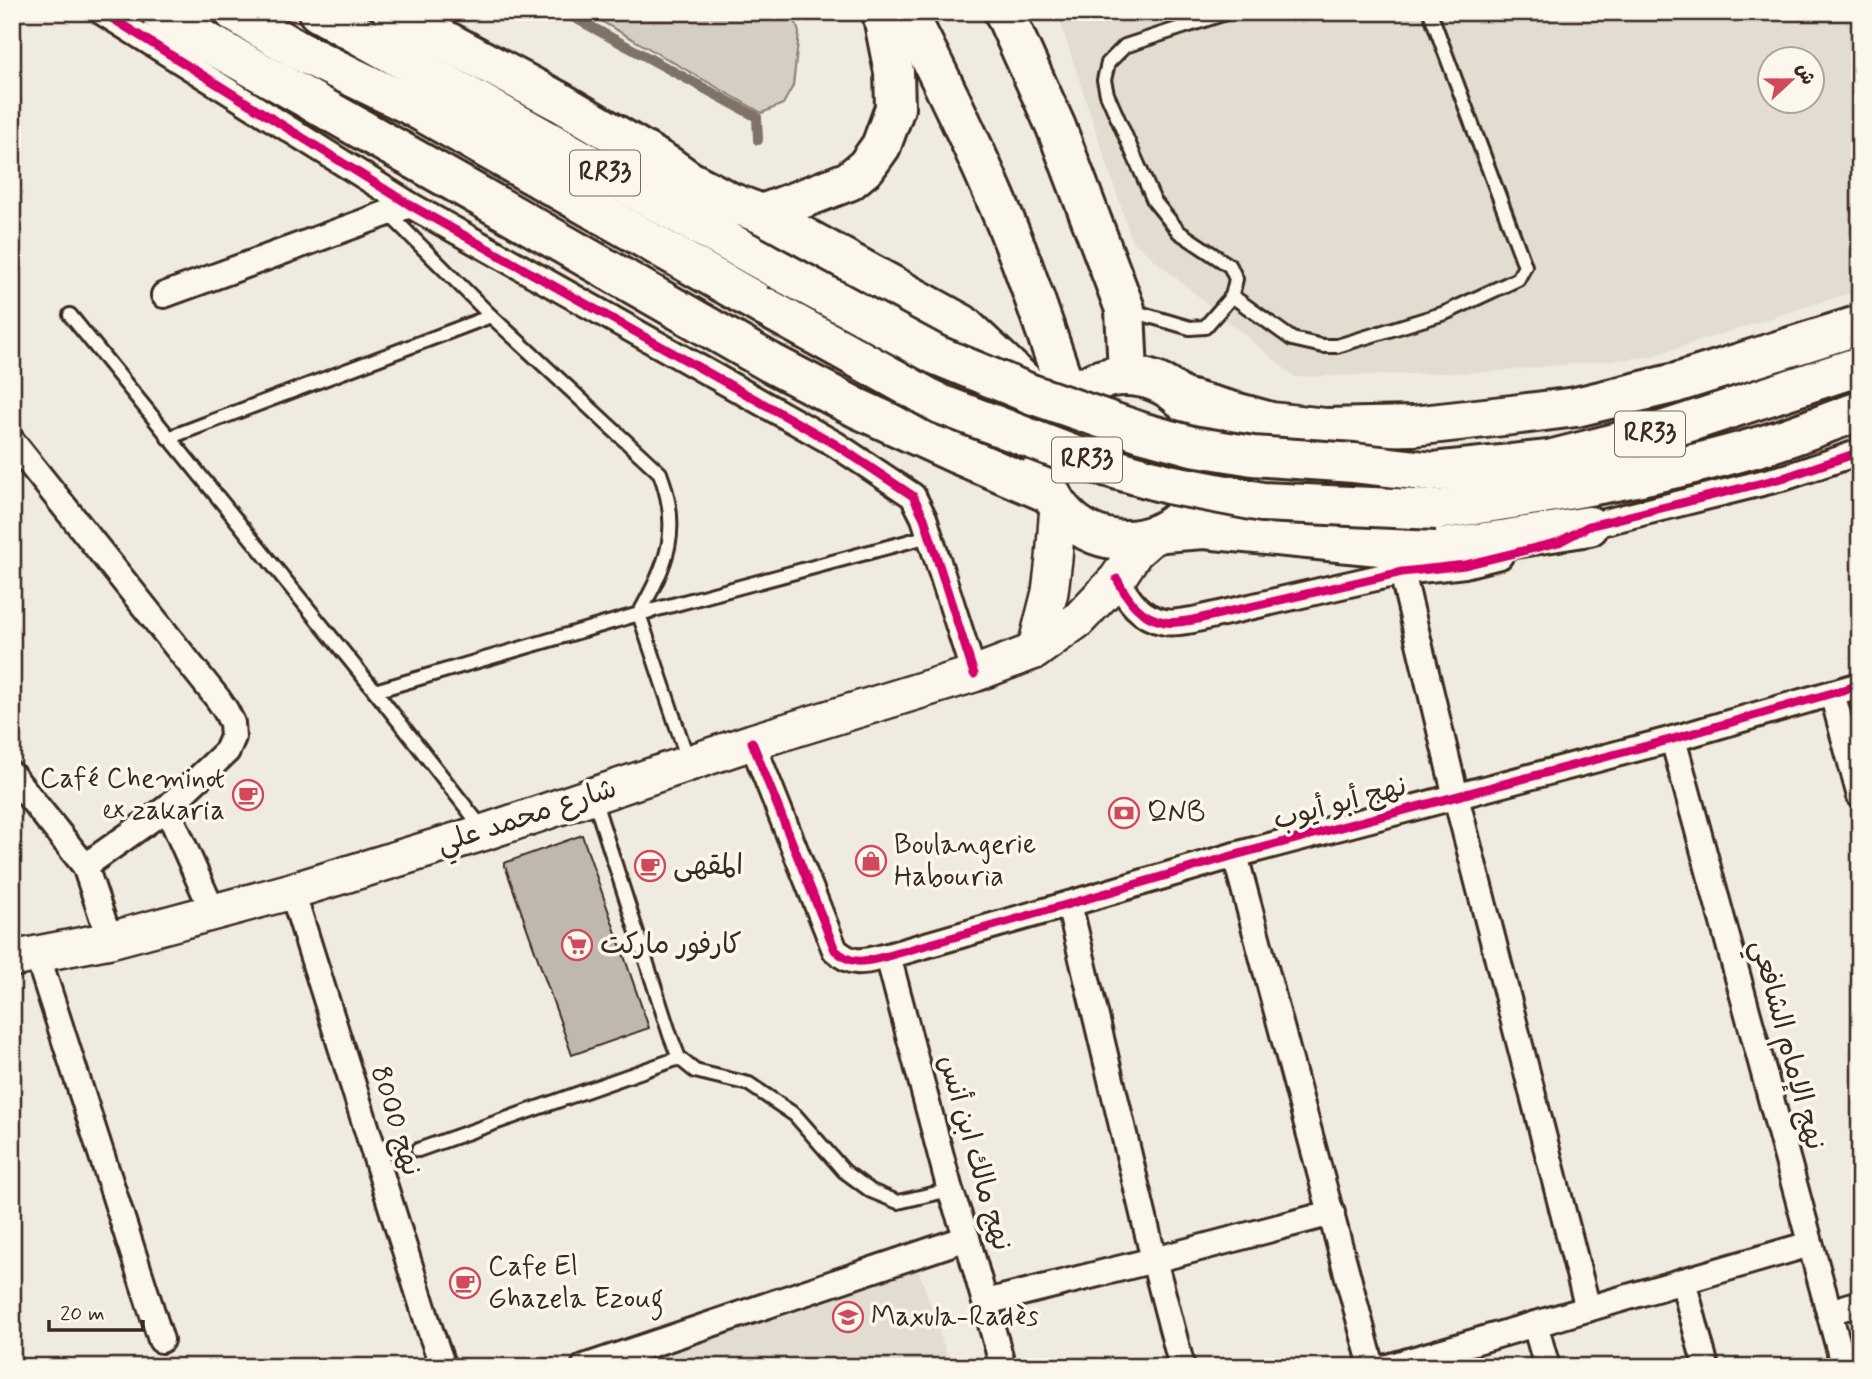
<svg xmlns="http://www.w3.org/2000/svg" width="1872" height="1379" font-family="Mynerve,'Playpen Sans Arabic',sans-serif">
	<rect width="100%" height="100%" fill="#f0ebe0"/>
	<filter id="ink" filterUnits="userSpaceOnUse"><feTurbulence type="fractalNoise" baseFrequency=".0143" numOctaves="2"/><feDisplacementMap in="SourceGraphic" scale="14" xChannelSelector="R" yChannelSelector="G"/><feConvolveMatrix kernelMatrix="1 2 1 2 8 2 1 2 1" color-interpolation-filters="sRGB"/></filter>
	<g filter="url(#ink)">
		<g fill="#e2dcd1" fill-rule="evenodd">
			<path d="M1057,12H1860V290L1649,357L1487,372L1295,377L1132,241ZM1770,60H1812V102H1770Z"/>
			<polygon points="918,1268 951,1367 606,1367"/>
		</g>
		<polygon fill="#d5cec3" stroke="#887c70" stroke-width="2" points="585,12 793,12 799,33 793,86 783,104 762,113"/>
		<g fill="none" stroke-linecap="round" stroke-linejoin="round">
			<polyline stroke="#7f7367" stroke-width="10" points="564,12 757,117 758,140"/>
		</g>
		<polygon fill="#c0b8ad" stroke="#3b2a1e" stroke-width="2" points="582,835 649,1028 572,1055 504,863"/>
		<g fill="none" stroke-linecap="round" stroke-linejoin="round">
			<g stroke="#3b2a1e" stroke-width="18">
				<g id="lane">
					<path d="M388,213L491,316L660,473C682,531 667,563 639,614L688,760"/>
					<polyline points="1232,296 1292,339 1323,346 1337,346 1445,313 1518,279 1525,266 1430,12"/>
					<polyline points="1129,310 1190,328 1205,327 1232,296 1236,279 1230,266 1179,232 1154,201 1107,94 1104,80 1108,63 1125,46 1229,12"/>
					<polyline points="70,315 375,691 483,829"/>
					<polyline points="168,438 491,316"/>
					<polyline points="375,691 639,614 929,536"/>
					<polyline points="594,799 670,1035 679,1058 695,1071 749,1084 795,1115 844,1171 871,1191 898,1202 950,1190"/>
					<polyline points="418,1150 679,1058"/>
				</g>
			</g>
			<g stroke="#3b2a1e" stroke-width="30">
				<g id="street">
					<polyline points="102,12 410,205 835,444 913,496 924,518 974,674"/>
					<polyline points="164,295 410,205"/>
					<polyline points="12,441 218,699 226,711 232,723 233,737 227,751 167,808 85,866"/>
					<polyline points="1578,532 1589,526 1786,477 1860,452"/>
					<polyline points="1402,572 1456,797 1588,1309"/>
					<path d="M1117,579C1128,600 1140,618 1165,622C1173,624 1184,621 1193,620L1402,572L1465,565L1500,556"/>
					<polyline points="1832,693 1860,796"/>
					<polyline points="1673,739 1844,1367"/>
					<path d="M752,742L835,950C854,967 865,961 888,956L1069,904L1235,855L1673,739L1860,685"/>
					<polyline points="12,775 85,866 110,940"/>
					<polyline points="167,808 213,912"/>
					<polyline points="1235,855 1372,1367"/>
					<polyline points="292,891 431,1333 443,1367"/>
					<polyline points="1069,904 1154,1260 1182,1367"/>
					<polyline points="37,954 161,1340"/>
					<polyline points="888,956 950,1190 967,1238 1003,1367"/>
					<polyline points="1683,1281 1706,1367"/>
					<polyline points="986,1302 1154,1260 1332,1213"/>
					<polyline points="1829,1312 1860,1303"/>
					<polyline points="1535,1324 1547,1367"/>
					<polyline points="584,1367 967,1238"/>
					<polyline points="1388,1367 1810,1244"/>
				</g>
			</g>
			<g stroke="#3b2a1e" stroke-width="40">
				<g id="secondary">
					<polyline points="1035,651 1050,592 1054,559 1058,505"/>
					<polyline points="12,959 110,940 292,891 485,832 752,742 974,674 1035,651 1078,620 1117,579 1135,552 1152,537"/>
				</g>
			</g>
			<g stroke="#3b2a1e" stroke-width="44">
				<g id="highway">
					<polyline points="160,12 200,38 469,190 771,363 857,408 955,453 1051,494"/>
					<polyline points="234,12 299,51 410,105 767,308"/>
					<polyline points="318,12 777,269"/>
					<polyline points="392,12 560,102 667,165 688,180 730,202 762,214 962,324 1040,397"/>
					<path d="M907,12C948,92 989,177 1021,261C1038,307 1053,353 1069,398"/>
					<polyline points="1004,12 1056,127 1125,309 1128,374"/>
					<polyline points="762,214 849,181 866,167 881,146 895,108 894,72 882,12"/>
					<circle cx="1125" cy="458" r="82"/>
					<polyline points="1180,397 1271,422 1325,428 1413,426 1512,415 1576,407 1676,383 1860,325"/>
					<polyline points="1433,472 1549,460 1659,432 1860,366"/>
					<path d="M1437,510C1544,495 1650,478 1754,448C1790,438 1825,423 1860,411"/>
					<polyline points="1163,532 1204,529 1380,546 1441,548 1508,539 1589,526"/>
				</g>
			</g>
			<use href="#lane" stroke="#fbf7ec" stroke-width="12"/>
			<use href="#street" stroke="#fbf7ec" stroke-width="24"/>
			<use href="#secondary" stroke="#fbf7ec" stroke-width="35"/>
			<use href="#highway" stroke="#fbf7ec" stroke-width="38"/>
			<g stroke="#3b2a1e" stroke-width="44" stroke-linecap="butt">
				<g id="highway-bridge">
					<polyline points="777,269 936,355 1031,394 1141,432 1192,446 1253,456 1354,463 1433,472"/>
					<polyline points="767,308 940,404 1094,463 1168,484 1262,502 1437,510"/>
				</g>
			</g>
			<use href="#highway-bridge" stroke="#fbf7ec" stroke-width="38"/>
			<g stroke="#fbf7ec" stroke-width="13">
				<g id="cycleway">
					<polyline points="102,12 410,205 835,444 913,496 924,518 974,674"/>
					<path d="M1117,579C1128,600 1140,618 1165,622C1173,624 1184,621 1193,620L1402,572L1465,565L1559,542L1589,526L1786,477L1860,452"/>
					<path d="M752,742L835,950C854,967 865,961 888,956L1069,904L1235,855L1673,739L1860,685"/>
				</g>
			</g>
			<use href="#cycleway" stroke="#d6006c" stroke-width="9"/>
		</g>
	</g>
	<defs>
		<g id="cafe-ring" transform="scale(1.575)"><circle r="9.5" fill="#fbf7ec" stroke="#d1495b" stroke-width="1.5"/><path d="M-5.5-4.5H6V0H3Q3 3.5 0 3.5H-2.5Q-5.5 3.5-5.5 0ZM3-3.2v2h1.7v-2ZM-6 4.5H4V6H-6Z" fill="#d1495b"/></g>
		<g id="bank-ring" transform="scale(1.575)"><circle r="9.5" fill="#fbf7ec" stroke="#d1495b" stroke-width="1.5"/><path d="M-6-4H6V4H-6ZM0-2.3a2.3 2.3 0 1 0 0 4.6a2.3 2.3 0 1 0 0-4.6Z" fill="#d1495b"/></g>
		<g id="shop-ring" transform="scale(1.575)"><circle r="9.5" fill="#fbf7ec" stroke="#d1495b" stroke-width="1.5"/><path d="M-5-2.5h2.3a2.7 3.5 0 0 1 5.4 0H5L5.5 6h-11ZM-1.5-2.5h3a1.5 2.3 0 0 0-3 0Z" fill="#d1495b"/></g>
		<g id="supermarket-ring" transform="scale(1.575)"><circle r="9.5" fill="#fbf7ec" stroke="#d1495b" stroke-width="1.5"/><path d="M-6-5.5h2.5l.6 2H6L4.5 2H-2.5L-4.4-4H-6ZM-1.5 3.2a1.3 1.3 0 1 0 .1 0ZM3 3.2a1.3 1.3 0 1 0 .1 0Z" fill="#d1495b"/></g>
		<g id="school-ring" transform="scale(1.575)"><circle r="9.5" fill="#fbf7ec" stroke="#d1495b" stroke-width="1.5"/><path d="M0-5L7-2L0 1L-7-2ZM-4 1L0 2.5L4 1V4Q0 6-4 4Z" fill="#d1495b"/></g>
	</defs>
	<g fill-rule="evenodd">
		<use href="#cafe-ring" x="248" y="795"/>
		<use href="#bank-ring" x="1124" y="813"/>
		<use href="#shop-ring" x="871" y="861"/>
		<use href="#cafe-ring" x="650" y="866"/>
		<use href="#supermarket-ring" x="577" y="945"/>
		<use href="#cafe-ring" x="465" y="1283"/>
		<use href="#school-ring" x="848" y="1317"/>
	</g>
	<g text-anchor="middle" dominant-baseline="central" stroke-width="7" stroke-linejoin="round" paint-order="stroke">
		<g fill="#fbf7ec" stroke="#75685c" stroke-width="2">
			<rect x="570" y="150.5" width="70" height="45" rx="5"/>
			<rect x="1615" y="411.5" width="70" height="45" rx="5"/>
			<rect x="1052" y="437.5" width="70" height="45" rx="5"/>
		</g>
		<g font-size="26" font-weight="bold" fill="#3b2a1e">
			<text x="605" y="173">RR33</text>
			<text x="1650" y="434">RR33</text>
			<text x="1087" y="460">RR33</text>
		</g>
		<g font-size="28" fill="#3b2a1e" stroke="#fbf7ec" text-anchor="start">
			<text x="225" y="779" text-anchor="end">Café Cheminot<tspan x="225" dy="32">ex zakaria</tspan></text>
			<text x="1147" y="813">QNB</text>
			<text x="894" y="845">Boulangerie<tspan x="894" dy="32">Habouria</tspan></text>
			<text x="673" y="866">المقهى</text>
			<text x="600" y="945">كارفور ماركت</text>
			<text x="488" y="1267">Cafe El<tspan x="488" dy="32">Ghazela Ezoug</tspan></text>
			<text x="871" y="1317">Maxula-Radès</text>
		</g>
		<g font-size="28" fill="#3b2a1e" stroke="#fbf7ec">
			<text transform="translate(1340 804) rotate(-15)">نهج أبو أيوب</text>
			<text transform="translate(527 817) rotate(-18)">شارع محمد علي</text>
			<text transform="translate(1787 1045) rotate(75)">نهج الإمام الشافعي</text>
			<text transform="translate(395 1121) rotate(73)">نهج 8000</text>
			<text transform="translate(974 1153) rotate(74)">نهج مالك ابن أنس</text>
		</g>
	</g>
	<rect width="1872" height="1379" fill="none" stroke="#fbf7ec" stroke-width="42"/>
	<rect x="21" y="21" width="1830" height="1337" fill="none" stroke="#3b2a1e" stroke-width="2.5" filter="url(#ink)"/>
	<g transform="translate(1791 80) rotate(68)"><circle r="33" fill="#fbf7ec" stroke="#aea59a" stroke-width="2"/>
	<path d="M0-5L12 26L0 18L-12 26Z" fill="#d1495b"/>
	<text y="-10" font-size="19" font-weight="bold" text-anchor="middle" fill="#3b2a1e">ش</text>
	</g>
	<path d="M49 1320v10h94v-10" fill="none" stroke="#3b2a1e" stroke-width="3.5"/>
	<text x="60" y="1320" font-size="21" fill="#3b2a1e" stroke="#fbf7ec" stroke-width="5" paint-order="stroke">20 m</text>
</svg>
